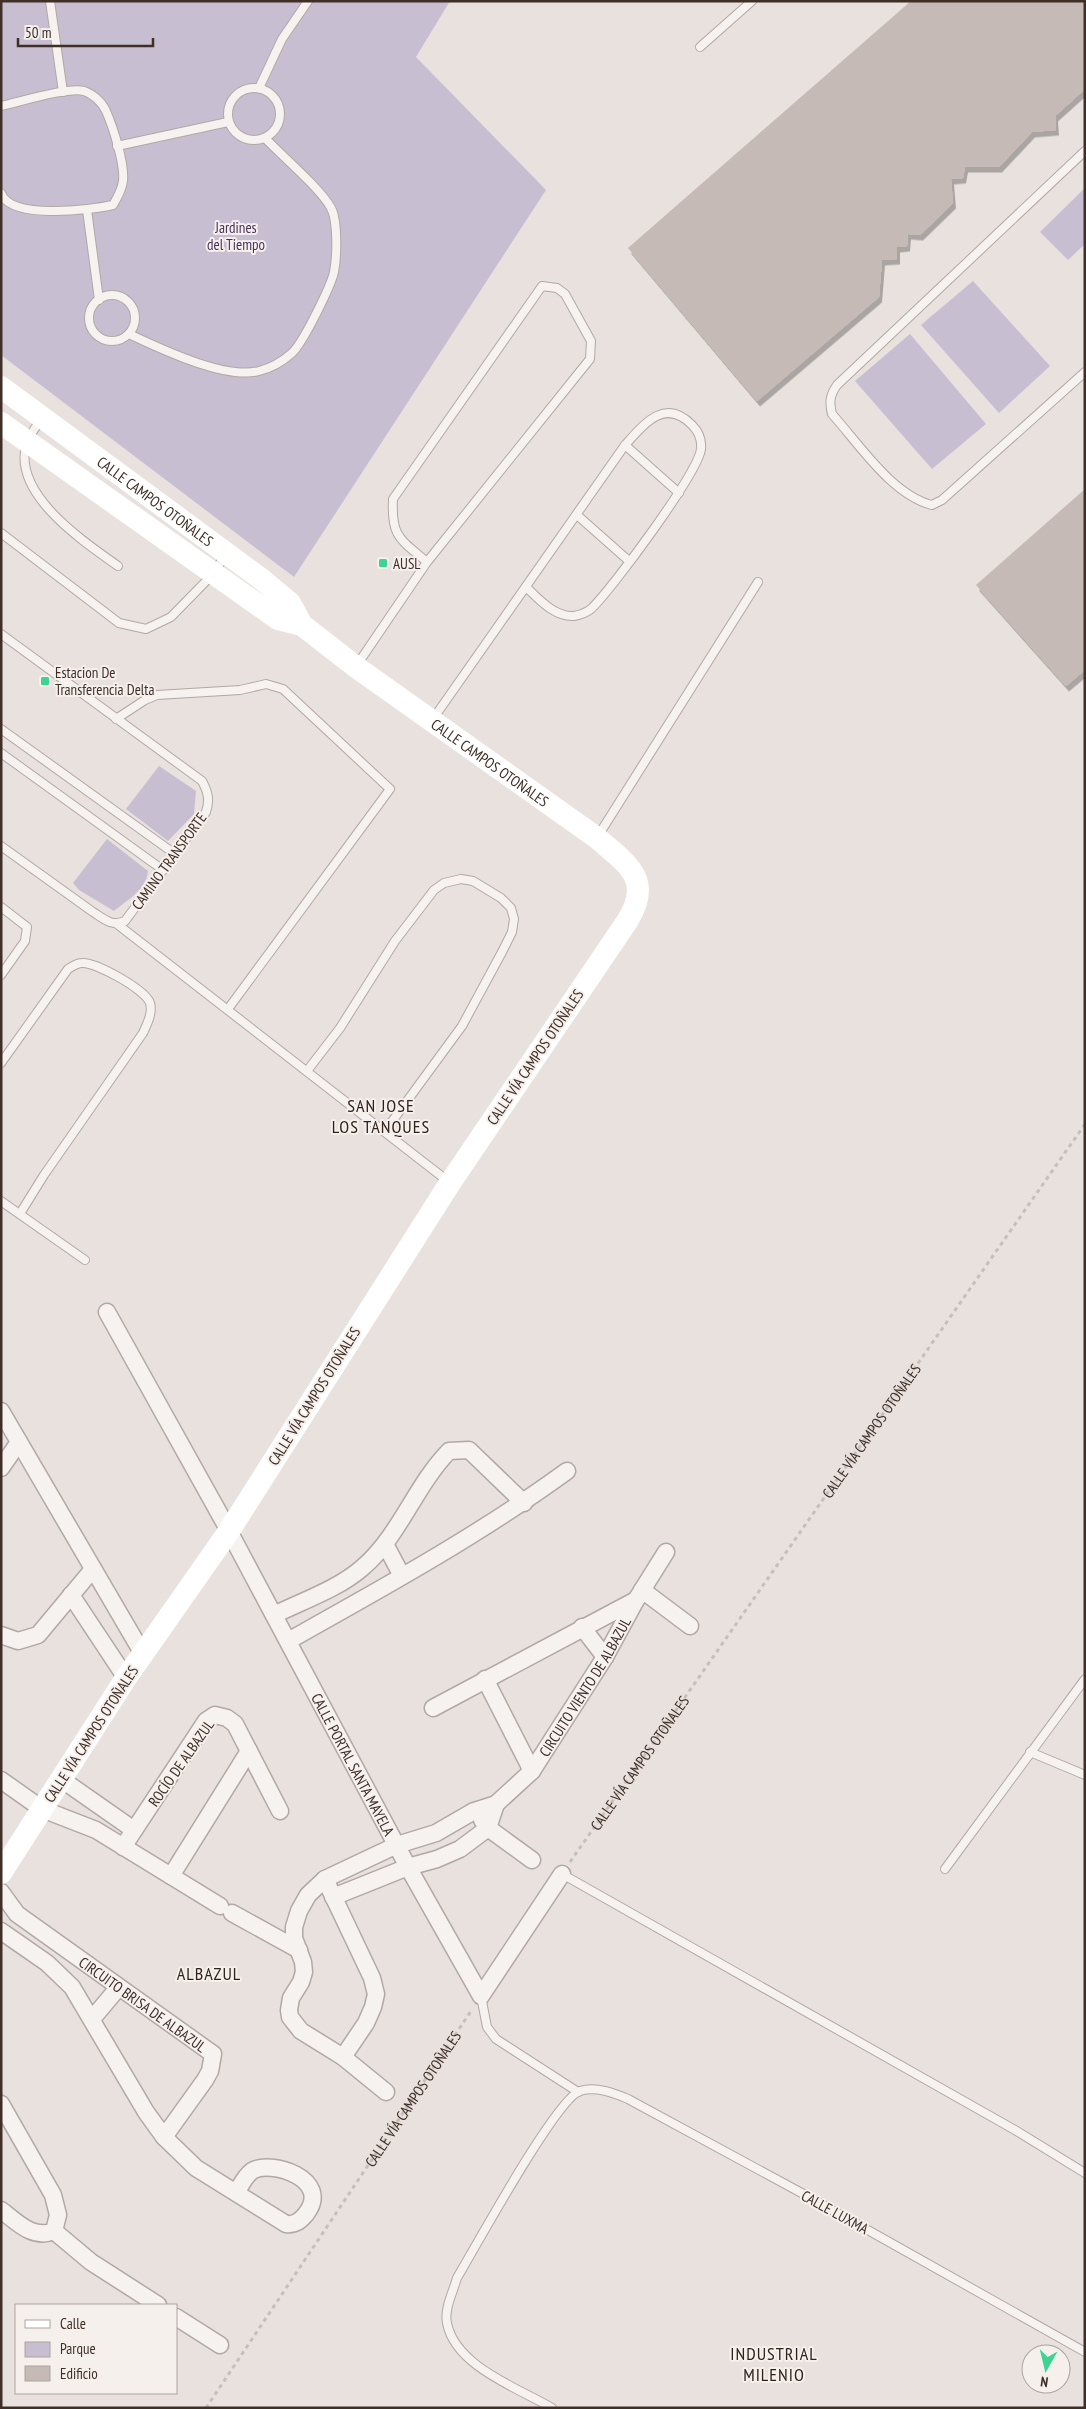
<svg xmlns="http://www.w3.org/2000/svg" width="1086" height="2409" font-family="'PT Sans Narrow',sans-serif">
	<defs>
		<filter id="shadow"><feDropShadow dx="3" dy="5.5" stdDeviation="0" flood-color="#0004"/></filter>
	</defs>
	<rect width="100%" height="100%" fill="#e8e1de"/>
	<g fill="#c8bed2">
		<polygon points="1,1 450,1 416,57 546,190 294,577 1,355"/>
		<polygon points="1085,188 1085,244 1068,260 1040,232"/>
		<polygon points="973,281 1050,366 999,413 921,325"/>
		<polygon points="910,334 986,424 932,469 855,381"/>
		<polygon points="159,766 196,791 194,814 168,841 126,809"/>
		<path d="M107,839L148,871C147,889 126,901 114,911L79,890L73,883Z"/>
	</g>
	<g fill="#c5bab5" filter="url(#shadow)">
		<polygon points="911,1 1085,1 1085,89 1055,116 1056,130 1032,132 999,167 965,167 963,178 951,179 953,203 920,235 908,234 907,246 897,247 897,259 882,260 879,297 757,401 628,248"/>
		<polygon points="1085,489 1085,670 1066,686 976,585"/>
	</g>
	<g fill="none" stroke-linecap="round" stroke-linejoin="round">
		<g stroke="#b2a8a3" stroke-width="10">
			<g id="lane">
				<polyline points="50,1 63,92"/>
				<polyline points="700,47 752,1"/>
				<circle cx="254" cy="114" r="26"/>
				<polyline points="259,88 282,39 308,1"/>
				<path d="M1,106C20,102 67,87 84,91C93,94 102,102 106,111C113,127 125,164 123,181C122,190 117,198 113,205C90,210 10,220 1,193"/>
				<polyline points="117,146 228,122"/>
				<path d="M1085,151L837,385C830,395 829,402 832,414C859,444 892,495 932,505L942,500L1085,372"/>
				<polyline points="87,210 99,300"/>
				<circle cx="112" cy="318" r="23"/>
				<path d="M129,334C159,348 225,380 259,371C271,368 283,361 292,353C303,343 331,286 334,272C337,257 338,221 331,208C320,188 282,156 265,138"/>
				<path d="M41,419C37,426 30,434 27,442C10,493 83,541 118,566"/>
				<polyline points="625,445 679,493"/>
				<polyline points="577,515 629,561"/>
				<polyline points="1,533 119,623 146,629 171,617 213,574 226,554"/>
				<path d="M1,634L202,781C208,792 210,800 206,812L125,921C112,927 104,919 93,912L1,846"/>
				<path d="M357,665L427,562L590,359L591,341L565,294L557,288L542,286L393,499C391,537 400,539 427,562"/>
				<polyline points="116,719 145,700 157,695 240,690 266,684 283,689 390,789 228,1009"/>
				<path d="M433,719L625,445C644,424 665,397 692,425C699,432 702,439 701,449C698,473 612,589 591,609C587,612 580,615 574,616C554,617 539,599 526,587"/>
				<polyline points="1,729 175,854"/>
				<polyline points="1,753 163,870"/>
				<polyline points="598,836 758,582"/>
				<polyline points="1,907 27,927 25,941 1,975"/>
				<polyline points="117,924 449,1182"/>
				<path d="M1,1063L68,969C73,966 77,963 82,963C96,962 146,990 150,1003C153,1013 147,1024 143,1033L44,1175L21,1212"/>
				<polyline points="307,1071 340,1028 395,941 434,890 444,883 461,879 473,881 501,898 511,908 514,919 512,932 502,952 462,1026 385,1131"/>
				<polyline points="1,1201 85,1260"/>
				<polyline points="1030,1752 1085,1775"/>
				<polyline points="945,1869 1085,1679"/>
				<polyline points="562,1874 1015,2130 1085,2173"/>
				<polyline points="481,1996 487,2027 496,2039 578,2092"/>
				<path d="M552,2408C518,2388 455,2366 447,2323C444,2309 453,2292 457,2278C475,2248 556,2099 580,2091C596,2086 614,2093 628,2099L809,2197L1085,2352"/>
			</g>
		</g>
		<g stroke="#b2a8a3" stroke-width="19">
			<g id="street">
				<path id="s3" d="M107,1312L229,1531L408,1867L481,1996L562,1874"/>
				<polyline points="1,1411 143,1654"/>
				<polyline points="1,1468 19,1442"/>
				<polyline points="385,1544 402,1576"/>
				<polyline points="642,1590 690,1626"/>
				<polyline points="71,1595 126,1678"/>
				<path d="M274,1615C302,1601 338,1589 362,1568C399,1537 415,1486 449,1451L469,1450L524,1503"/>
				<polyline points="582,1627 605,1657"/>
				<polyline points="1,1635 18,1641 38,1635 93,1569"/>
				<path d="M288,1641C383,1588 479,1535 567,1471"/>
				<polyline points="485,1679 532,1771"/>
				<polyline points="433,1708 636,1600"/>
				<polyline points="61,1779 134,1830"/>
				<polyline points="1,1780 42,1809 96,1830 220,1906"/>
				<polyline points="482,1820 488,1828 532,1860"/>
				<polyline points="123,1847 206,1721 215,1715 227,1718 235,1724 280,1811"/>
				<polyline points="171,1876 249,1751"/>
				<polyline points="325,1879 372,1978 376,1994 373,2007 366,2023 343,2057"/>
				<path id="s4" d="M1,1892L17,1914L213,2054L210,2071L205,2080L164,2137"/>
				<polyline points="333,1897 408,1867 437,1859 460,1849 488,1828 496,1804"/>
				<polyline points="232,1913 299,1950"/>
				<path d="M1,1931L47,1963L72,1987L146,2112L164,2137L196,2168L286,2224C295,2225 300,2221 306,2214C333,2179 270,2159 252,2171C245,2176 241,2185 236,2193"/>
				<polyline points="92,2019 118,1988"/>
				<path id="s5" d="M386,2092L343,2057L301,2031L290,2017L289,2010L291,1998L301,1982L304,1972L303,1962L294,1938V1927L299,1911L308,1895L325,1879L397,1845L436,1833L474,1811L496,1804L532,1771L605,1657L636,1600L666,1552"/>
				<path d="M1,2104L53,2195L58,2215L54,2231C33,2240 17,2222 1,2210"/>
				<polyline points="54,2231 91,2262 158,2305"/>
				<polyline points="176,2317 220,2345"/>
			</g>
		</g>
		<g stroke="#c6bfbb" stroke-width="3" stroke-dasharray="4 4" stroke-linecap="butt">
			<path id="s1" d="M570,1862L1085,1124"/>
			<path id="s2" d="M206,2408L471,2011"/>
		</g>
		<use href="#lane" stroke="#f6f2f0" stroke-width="8"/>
		<use href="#street" stroke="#f6f2f0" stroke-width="16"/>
		<g stroke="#fff" stroke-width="22">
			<path id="s6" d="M1,387L260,578L290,603L302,625L356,667L597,838C627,864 653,879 628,920L450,1183L229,1531L126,1678L1,1873"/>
			<polyline points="1,423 278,619 302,625"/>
		</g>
	</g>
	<g fill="#3dd392" stroke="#f6f0ed" stroke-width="2">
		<rect x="378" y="558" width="10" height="10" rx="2.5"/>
		<rect x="40" y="676" width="10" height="10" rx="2.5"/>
	</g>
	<g text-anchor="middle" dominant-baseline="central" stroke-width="4" stroke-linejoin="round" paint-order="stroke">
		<g font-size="15" fill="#48335b" stroke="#f6f0ed">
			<text x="236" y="227">Jardines<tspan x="236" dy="17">del Tiempo</tspan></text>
		</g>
		<g font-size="15" fill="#3f2f26" stroke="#f6f0ed">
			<text stroke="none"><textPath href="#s6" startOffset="192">CALLE CAMPOS OTOÑALES</textPath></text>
			<text stroke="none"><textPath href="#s6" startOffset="619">CALLE CAMPOS OTOÑALES</textPath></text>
			<text transform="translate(169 861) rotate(-54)">CAMINO TRANSPORTE</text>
			<text transform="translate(535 1057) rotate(-56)">CALLE VÍA CAMPOS OTOÑALES</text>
			<text transform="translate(314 1396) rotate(-58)">CALLE VÍA CAMPOS OTOÑALES</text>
			<text stroke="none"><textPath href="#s1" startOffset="526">CALLE VÍA CAMPOS OTOÑALES</textPath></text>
			<text stroke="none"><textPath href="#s5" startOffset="612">CIRCUITO VIENTO DE ALBAZUL</textPath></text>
			<text transform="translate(91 1734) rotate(-57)">CALLE VÍA CAMPOS OTOÑALES</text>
			<text stroke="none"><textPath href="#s1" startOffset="121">CALLE VÍA CAMPOS OTOÑALES</textPath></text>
			<text transform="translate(181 1763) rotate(-55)">ROCÍO DE ALBAZUL</text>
			<text stroke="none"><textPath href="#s3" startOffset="515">CALLE PORTAL SANTA MAYELA</textPath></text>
			<text stroke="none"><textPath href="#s4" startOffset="182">CIRCUITO BRISA DE ALBAZUL</textPath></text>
			<text stroke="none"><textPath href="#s2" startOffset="372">CALLE VÍA CAMPOS OTOÑALES</textPath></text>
			<text transform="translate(835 2212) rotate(29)">CALLE LUXMA</text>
		</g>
		<g font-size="15" fill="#3f2f26" stroke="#f6f0ed" text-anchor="start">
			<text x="393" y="563">AUSL</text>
			<text x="55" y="672">Estacion De<tspan x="55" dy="17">Transferencia Delta</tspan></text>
		</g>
		<g font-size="18" letter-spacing="1" fill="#302119" stroke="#f6f0ed">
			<text x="381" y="1105">SAN JOSE<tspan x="381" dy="21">LOS TANQUES</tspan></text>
			<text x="209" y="1973">ALBAZUL</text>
			<text x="774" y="2353">INDUSTRIAL<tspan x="774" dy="21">MILENIO</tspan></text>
		</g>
	</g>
	<rect width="1086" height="2409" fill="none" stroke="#3f2f26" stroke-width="5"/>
	<rect x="15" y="2304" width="162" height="90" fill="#f6f0ed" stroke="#ada39d"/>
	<rect x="25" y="2320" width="25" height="8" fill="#ffffff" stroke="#ada39d"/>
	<text x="60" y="2329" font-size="15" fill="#3f2f26">Calle</text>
	<rect x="25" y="2342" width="25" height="15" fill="#c8bed2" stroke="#ada39d"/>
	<text x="60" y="2354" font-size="15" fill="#3f2f26">Parque</text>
	<rect x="25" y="2366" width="25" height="15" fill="#c5bab5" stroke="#ada39d"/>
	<text x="60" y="2379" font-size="15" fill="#3f2f26">Edificio</text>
	<g transform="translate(1046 2369) rotate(188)"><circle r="24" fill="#f6f0ed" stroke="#ada39d"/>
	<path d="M0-4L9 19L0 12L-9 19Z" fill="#3dd392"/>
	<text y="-8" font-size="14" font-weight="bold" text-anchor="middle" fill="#3f2f26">N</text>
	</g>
	<path d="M18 38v8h135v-8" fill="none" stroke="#3f2f26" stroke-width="2.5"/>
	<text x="25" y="38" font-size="15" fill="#3f2f26" stroke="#f6f0ed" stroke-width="4" paint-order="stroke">50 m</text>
</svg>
